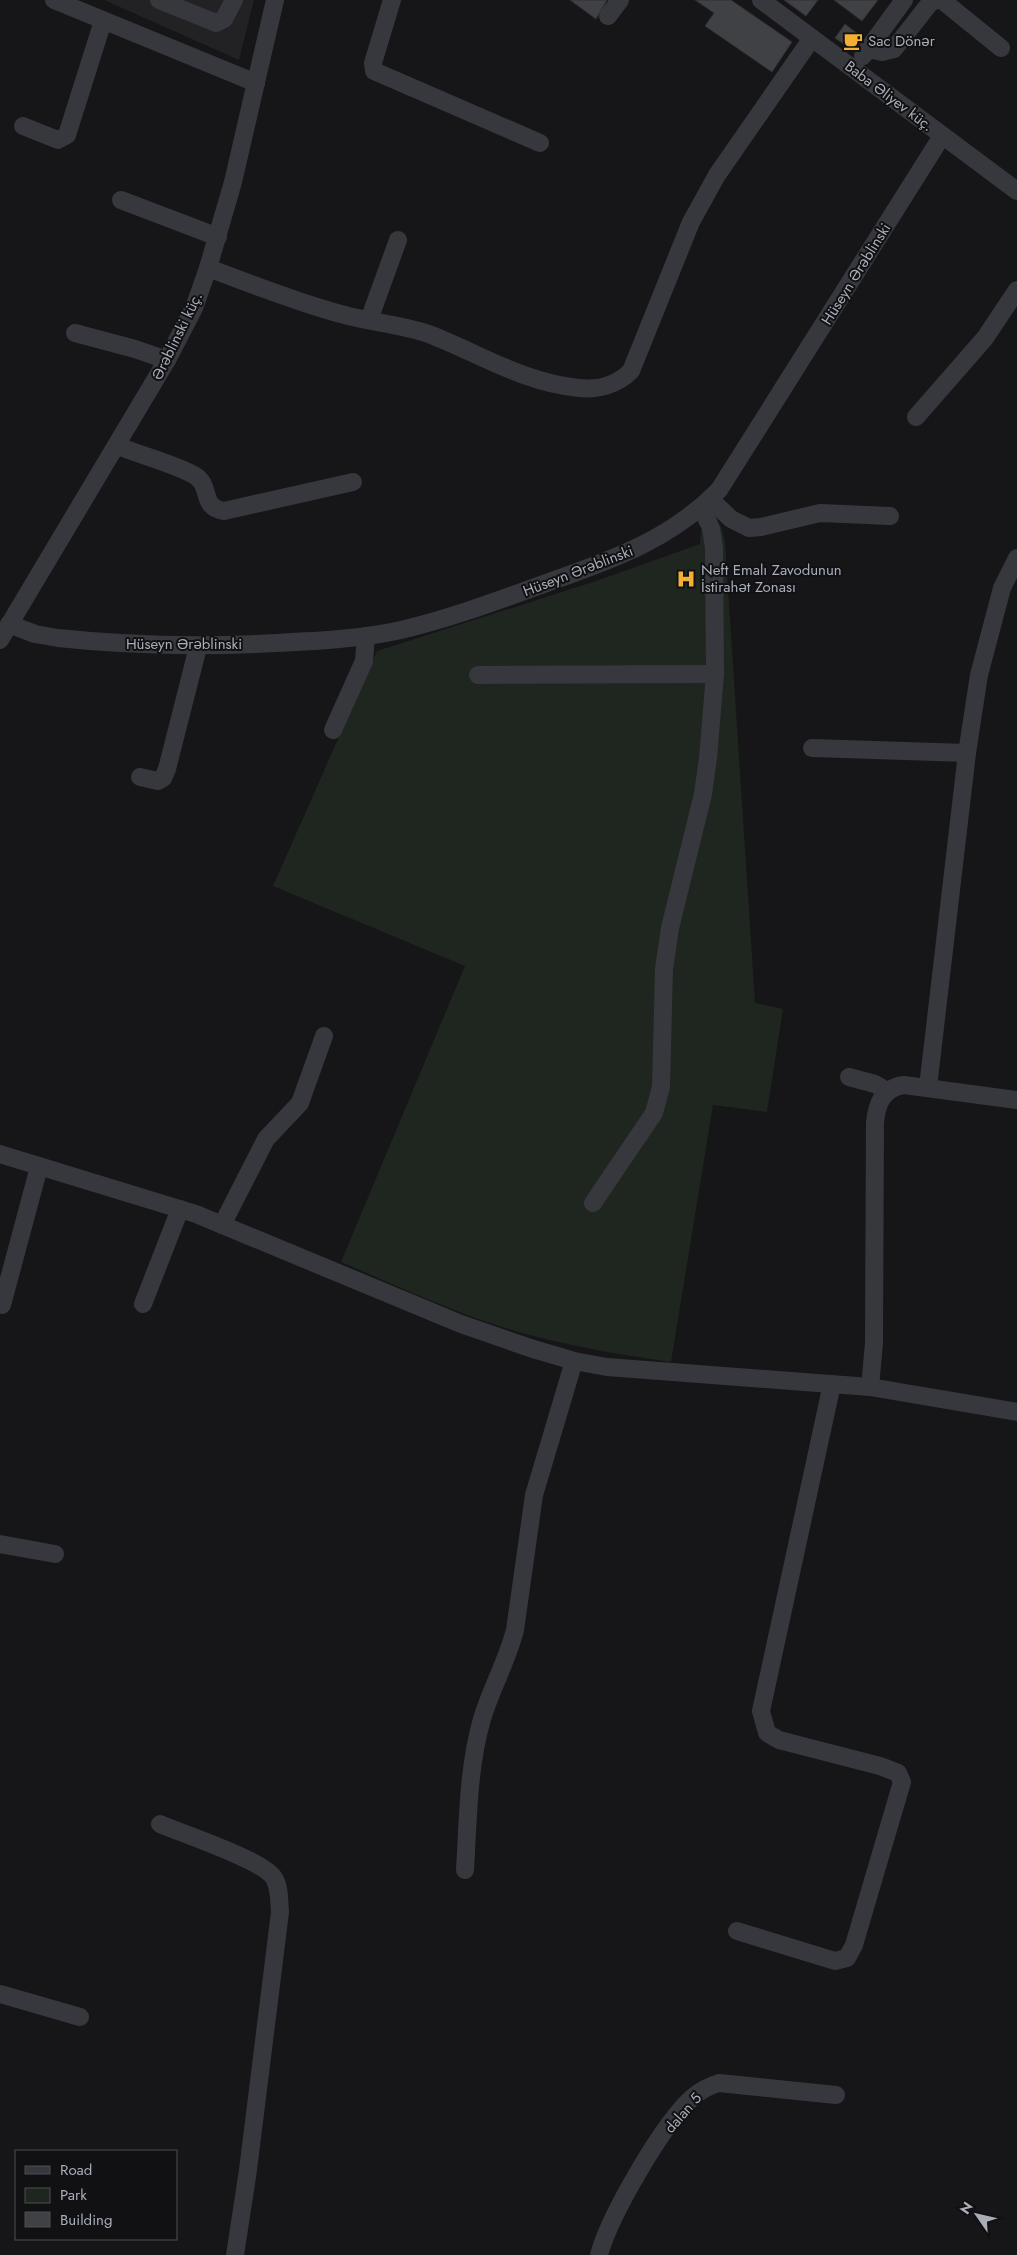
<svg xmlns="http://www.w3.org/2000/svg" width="1017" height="2255" font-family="Jost,sans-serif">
	<rect width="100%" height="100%" fill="#161618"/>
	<polygon fill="#222225" points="104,0 254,0 239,60"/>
	<path fill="#1e261f" d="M721,526L725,542L755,1003L783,1009L767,1112L713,1105L671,1362C621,1355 570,1346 522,1333C459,1315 400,1287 341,1262L465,966L273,886L377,651L596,581L700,544L701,530Z"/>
	<g fill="#404145" stroke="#303034">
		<polygon points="570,0 607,0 596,19"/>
		<polygon points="695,0 731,0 792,42 772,72 705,26 714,13"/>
		<polygon points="784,0 818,0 806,16"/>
		<polygon points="834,0 878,0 862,21"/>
		<polygon points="845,24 863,38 854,51 835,38"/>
	</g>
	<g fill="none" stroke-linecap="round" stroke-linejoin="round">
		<g stroke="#37383d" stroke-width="18">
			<polyline points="54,0 256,83"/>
			<polyline points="159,0 216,23 224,19 234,0"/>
			<polyline points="392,0 373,63 374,71 540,143"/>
			<polyline points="761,0 1017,191"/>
			<polyline points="939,0 943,1 1001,48"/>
			<polyline points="608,16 620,0"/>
			<polyline points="868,49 882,52 894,49 930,3 936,0"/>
			<polyline points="863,56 904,0"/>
			<polyline points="23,126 58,140 67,135 103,21"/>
			<polyline points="121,200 218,237"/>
			<path d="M208,268C252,284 296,302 341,314C369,322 398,324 426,333C477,352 523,383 579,388C598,390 617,385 631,371L691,222L717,175L812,38"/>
			<polyline points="369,320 398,240"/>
			<polyline points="75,333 135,349 167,360"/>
			<polyline points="916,417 985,338 1017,290"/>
			<path d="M118,446C140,455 174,464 194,475C213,486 199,507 224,511L353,482"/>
			<polyline points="710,499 731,519 749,528 761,527 820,513 890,516"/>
			<path d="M9,624L35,634L58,638C133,646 202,647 277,643C318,641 360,639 401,630C452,618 502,599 552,581C614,559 671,539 719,490L942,136"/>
			<polyline points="0,640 167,360 194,308 208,268 233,182 275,0"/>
			<polyline points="478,675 715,674"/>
			<polyline points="333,730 364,661 366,636"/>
			<polyline points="812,748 967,753"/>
			<polyline points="140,777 158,781 163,778 167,769 198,647"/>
			<polyline points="849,1077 875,1084 887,1091"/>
			<polyline points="928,1087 967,753 979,675 1002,588 1017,558"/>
			<polyline points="0,1154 196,1214 461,1324 530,1348 574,1361 607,1367 870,1387 1017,1412"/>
			<polyline points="593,1203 654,1113 661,1087 664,969 670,928 703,794 708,758 715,674 714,548 711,528 701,507"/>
			<polyline points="222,1225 266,1139 300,1103 324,1036"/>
			<polyline points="143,1304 180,1209"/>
			<polyline points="2,1305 39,1167"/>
			<path d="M870,1387L874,1343L875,1122C877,1103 883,1088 904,1085L1017,1100"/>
			<polyline points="0,1544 55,1554"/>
			<path d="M160,1824C183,1834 263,1860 274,1878C280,1888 279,1901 280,1912L248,2170L235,2255"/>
			<path d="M465,1870C468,1821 468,1767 482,1719C491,1689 507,1661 515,1630L534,1495L574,1361"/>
			<polyline points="737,1931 835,1961 847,1958 854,1945 902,1782 898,1773 880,1766 779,1740 767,1733 761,1711 832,1384"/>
			<polyline points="0,1994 80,2017"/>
			<path d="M599,2255C609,2217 663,2123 693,2097C701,2090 709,2086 719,2083L836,2095"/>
		</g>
	</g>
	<defs>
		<g id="cafe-bare" transform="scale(1.5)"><path d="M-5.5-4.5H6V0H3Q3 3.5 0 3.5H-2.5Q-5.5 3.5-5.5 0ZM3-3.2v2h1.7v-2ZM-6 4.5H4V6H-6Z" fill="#f2b134" stroke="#111113" stroke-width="2.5" paint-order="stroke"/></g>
		<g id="hospital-bare" transform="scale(1.5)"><path d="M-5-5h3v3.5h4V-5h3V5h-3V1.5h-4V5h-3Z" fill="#f2b134" stroke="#111113" stroke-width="2.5" paint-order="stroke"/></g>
	</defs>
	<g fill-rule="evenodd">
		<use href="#cafe-bare" x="853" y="41"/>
		<use href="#hospital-bare" x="686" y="579"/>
	</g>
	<g text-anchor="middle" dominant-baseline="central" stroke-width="4" stroke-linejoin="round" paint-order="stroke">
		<g font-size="15" fill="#a8adb8" stroke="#111113" text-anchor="start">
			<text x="868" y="41">Sac Dönər</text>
			<text x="701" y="570">Neft Emalı Zavodunun<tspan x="701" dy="17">İstirahət Zonası</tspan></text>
		</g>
		<g font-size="15" fill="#a8adb8" stroke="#111113">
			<text transform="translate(889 96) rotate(37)">Baba Əliyev küç.</text>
			<text transform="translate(856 274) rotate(-58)">Hüseyn Ərəblinski</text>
			<text transform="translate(177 336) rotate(-64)">Ərəblinski küç.</text>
			<text transform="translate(578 571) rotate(-21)">Hüseyn Ərəblinski</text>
			<text x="184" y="644">Hüseyn Ərəblinski</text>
			<text transform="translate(683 2113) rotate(-49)">dalan 5</text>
		</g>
	</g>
	<rect x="15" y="2150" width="162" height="90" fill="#111113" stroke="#4d4f55"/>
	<rect x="25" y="2166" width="25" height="8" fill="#37383d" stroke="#4d4f55"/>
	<text x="60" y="2175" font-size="15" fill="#a8adb8">Road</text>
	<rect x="25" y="2188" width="25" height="15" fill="#1e261f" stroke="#4d4f55"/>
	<text x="60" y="2200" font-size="15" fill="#a8adb8">Park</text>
	<rect x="25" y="2212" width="25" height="15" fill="#404145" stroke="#4d4f55"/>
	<text x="60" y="2225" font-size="15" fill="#a8adb8">Building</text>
	<g transform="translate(977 2215) rotate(304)" stroke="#111113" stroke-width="4" paint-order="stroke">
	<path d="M0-4L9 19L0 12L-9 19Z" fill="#a8adb8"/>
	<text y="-8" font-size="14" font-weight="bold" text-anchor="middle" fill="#a8adb8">N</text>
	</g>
</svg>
